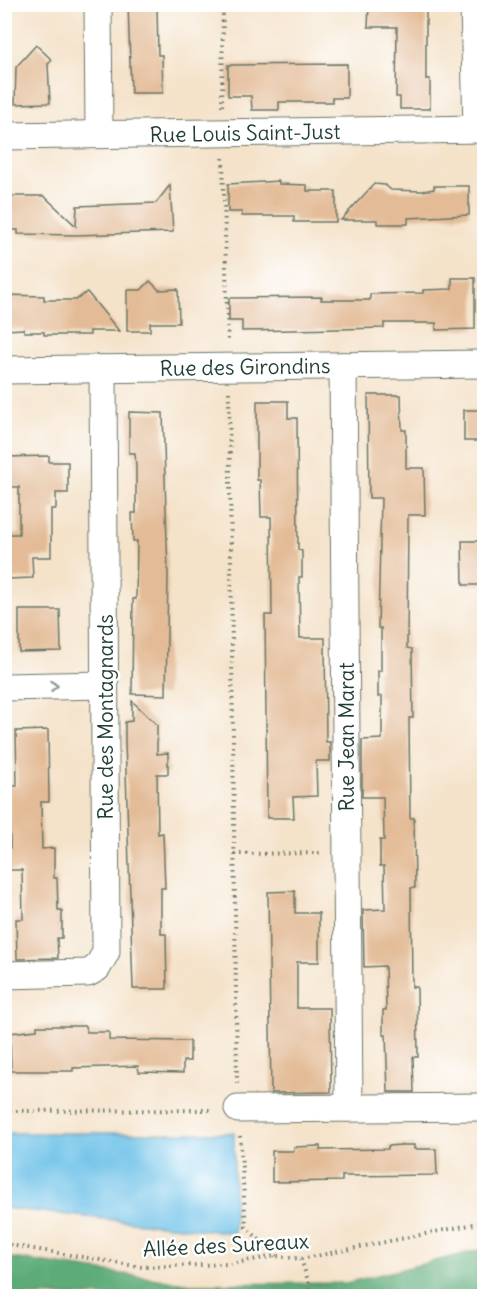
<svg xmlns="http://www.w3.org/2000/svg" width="489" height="1301" font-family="Delius,sans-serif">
	<rect width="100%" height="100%" fill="#fff"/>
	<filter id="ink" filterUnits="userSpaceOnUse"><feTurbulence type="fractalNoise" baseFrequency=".0167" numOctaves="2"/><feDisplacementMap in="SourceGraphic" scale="12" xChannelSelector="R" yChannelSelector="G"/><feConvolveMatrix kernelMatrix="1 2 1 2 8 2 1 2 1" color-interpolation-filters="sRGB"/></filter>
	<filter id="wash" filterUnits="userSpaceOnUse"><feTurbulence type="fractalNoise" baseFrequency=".008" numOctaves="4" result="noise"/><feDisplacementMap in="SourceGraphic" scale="24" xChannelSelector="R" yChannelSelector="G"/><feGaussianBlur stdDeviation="1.35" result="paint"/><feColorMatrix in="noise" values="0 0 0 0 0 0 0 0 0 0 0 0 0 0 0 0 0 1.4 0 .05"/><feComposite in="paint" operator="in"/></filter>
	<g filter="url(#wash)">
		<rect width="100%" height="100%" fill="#f4e2c9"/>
		<polygon fill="#5dac78" stroke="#3e7456" stroke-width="1.5" points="484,1249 484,1296 5,1296 5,1257 191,1284 346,1283"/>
		<polygon fill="#6ac0e7" stroke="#447e8e" stroke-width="1.5" points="5,1133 234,1133 234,1233 5,1208"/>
		<g id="blocks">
			<g fill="#e3bb96">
				<polygon points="128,4 157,4 158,55 162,55 163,93 131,93"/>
				<polygon points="369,4 426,4 426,79 430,79 430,109 400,109 400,97 396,97 397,27 368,27"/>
				<polygon points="36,45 52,60 48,64 50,103 15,104 16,67"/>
				<polygon points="347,64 347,98 332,98 332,102 279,102 279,110 252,110 251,96 228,96 228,65"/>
				<polygon points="279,181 279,184 307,185 307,191 336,191 336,222 294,222 294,216 242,216 242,212 228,212 228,184"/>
				<polygon points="374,184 385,185 391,190 422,191 434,189 434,186 469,186 469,215 408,218 408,224 377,224 377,220 341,220"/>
				<polygon points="170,185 173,232 75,235 18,234 18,230 6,230 6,196 44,196 76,226 77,206 156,203"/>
				<polygon points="452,278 475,278 475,329 436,330 436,323 384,323 384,328 242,331 242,321 229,321 229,298 322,297 321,300 370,300 370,294 423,293 423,290 452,289"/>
				<polygon points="150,281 159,290 178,289 179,323 150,323 150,331 127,331 127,290 141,290"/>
				<polygon points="87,292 119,331 90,331 90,335 44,335 44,332 24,332 24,329 4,330 4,295 44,296 44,300 76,300"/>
				<polygon points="368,395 401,395 402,430 406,430 406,468 424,468 425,515 408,515 407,648 412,649 413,718 409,718 410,818 414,818 415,888 411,888 412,987 417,987 418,1057 413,1057 414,1092 388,1092 386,1035 383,1035 383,1010 386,1010 385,966 364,967 363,910 385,909 384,866 380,866 380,840 384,840 383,797 362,797 362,740 382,739 382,696 378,697 378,671 381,671 381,628 378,628 381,498 369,498"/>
				<polygon points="257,401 288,401 288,418 297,418 298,550 302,551 302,577 299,577 300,638 325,638 326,742 330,742 330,761 316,761 317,796 293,797 294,818 267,818 265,615 272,615 271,517 261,517 260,480 257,480"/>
				<rect x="464" y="410" width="20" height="31"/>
				<polygon points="129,412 163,413 168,575 166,695 132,694 133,599 136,599 137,541 133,541 132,513 136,513 136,467 135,453 129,453"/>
				<polygon points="49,456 49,462 68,462 68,493 56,493 56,509 51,509 51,557 32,557 33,578 7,579 7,534 19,534 19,487 4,487 4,457"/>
				<polygon points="462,541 484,541 484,585 463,585"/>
				<polygon points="19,610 60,610 61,651 19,652"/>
				<polygon points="132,701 157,725 157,754 168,753 168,774 157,774 158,834 163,833 165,888 161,888 161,934 166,934 167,989 133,989 125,741 125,722 132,721"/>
				<polygon points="48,730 49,802 41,802 42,849 54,848 54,878 57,878 58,910 62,910 62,938 57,938 58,958 17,959 16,919 23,919 22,870 7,870 7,848 10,848 9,786 17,786 16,731"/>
				<polygon points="295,891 295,913 319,913 319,962 297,962 297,1008 330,1008 331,1092 271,1093 268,892"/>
				<polygon points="37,1026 86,1026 87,1032 109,1032 109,1040 190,1041 190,1061 183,1061 183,1073 139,1072 138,1066 73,1068 73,1071 11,1071 10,1033 37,1030"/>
				<polygon points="401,1145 414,1145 414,1149 436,1149 437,1175 342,1176 342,1181 272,1182 272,1151 294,1151 294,1147 320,1146 320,1150 388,1149 388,1146"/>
			</g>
		</g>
	</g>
	<g filter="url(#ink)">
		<use href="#blocks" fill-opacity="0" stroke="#6a7768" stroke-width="1.5"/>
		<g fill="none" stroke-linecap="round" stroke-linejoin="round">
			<g stroke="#6a7768" stroke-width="29">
				<g id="street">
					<polyline points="98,4 99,134"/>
					<polyline points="474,4 477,129"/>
					<polyline points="4,136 484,129"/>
					<polyline points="343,366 349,1108"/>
					<polyline points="4,370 484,364"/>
					<polyline points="4,687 104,685"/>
					<polyline points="4,975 88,973 97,968 106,952 103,369"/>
					<polyline points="238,1109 484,1107"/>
				</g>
			</g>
			<g stroke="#6a7768" stroke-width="4" stroke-dasharray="1.5 4.5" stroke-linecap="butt">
				<polyline points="222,106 223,4"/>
				<polyline points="223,158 228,343"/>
				<polyline points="229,392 237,1084"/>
				<polyline points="234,854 322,853"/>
				<polyline points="4,1111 213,1110"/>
				<polyline points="240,1136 246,1227 276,1256"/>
				<polyline points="4,1244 142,1267 228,1264 276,1256 301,1259 484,1222"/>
				<polyline points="301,1259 313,1296"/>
			</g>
			<use href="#street" stroke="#fff" stroke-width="27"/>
		</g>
		<defs><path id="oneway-chevron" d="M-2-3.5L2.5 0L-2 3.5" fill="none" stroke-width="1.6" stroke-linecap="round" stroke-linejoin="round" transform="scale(1.5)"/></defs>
		<use stroke="#8f9e9a" href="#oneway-chevron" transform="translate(54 686) rotate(-1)"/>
	</g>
	<g text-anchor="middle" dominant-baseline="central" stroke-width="5" stroke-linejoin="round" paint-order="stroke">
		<g font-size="21" fill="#1f3d34" stroke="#fff">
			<text transform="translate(245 133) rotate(-1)">Rue Louis Saint-Just</text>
			<text transform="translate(245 367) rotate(-1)">Rue des Girondins</text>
			<text transform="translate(105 717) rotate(-90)">Rue des Montagnards</text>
			<text transform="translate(346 737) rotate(-90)">Rue Jean Marat</text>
			<text transform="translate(226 1245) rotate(-3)">Allée des Sureaux</text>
		</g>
	</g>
	<rect width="489" height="1301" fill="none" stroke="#fff" stroke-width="24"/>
</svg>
